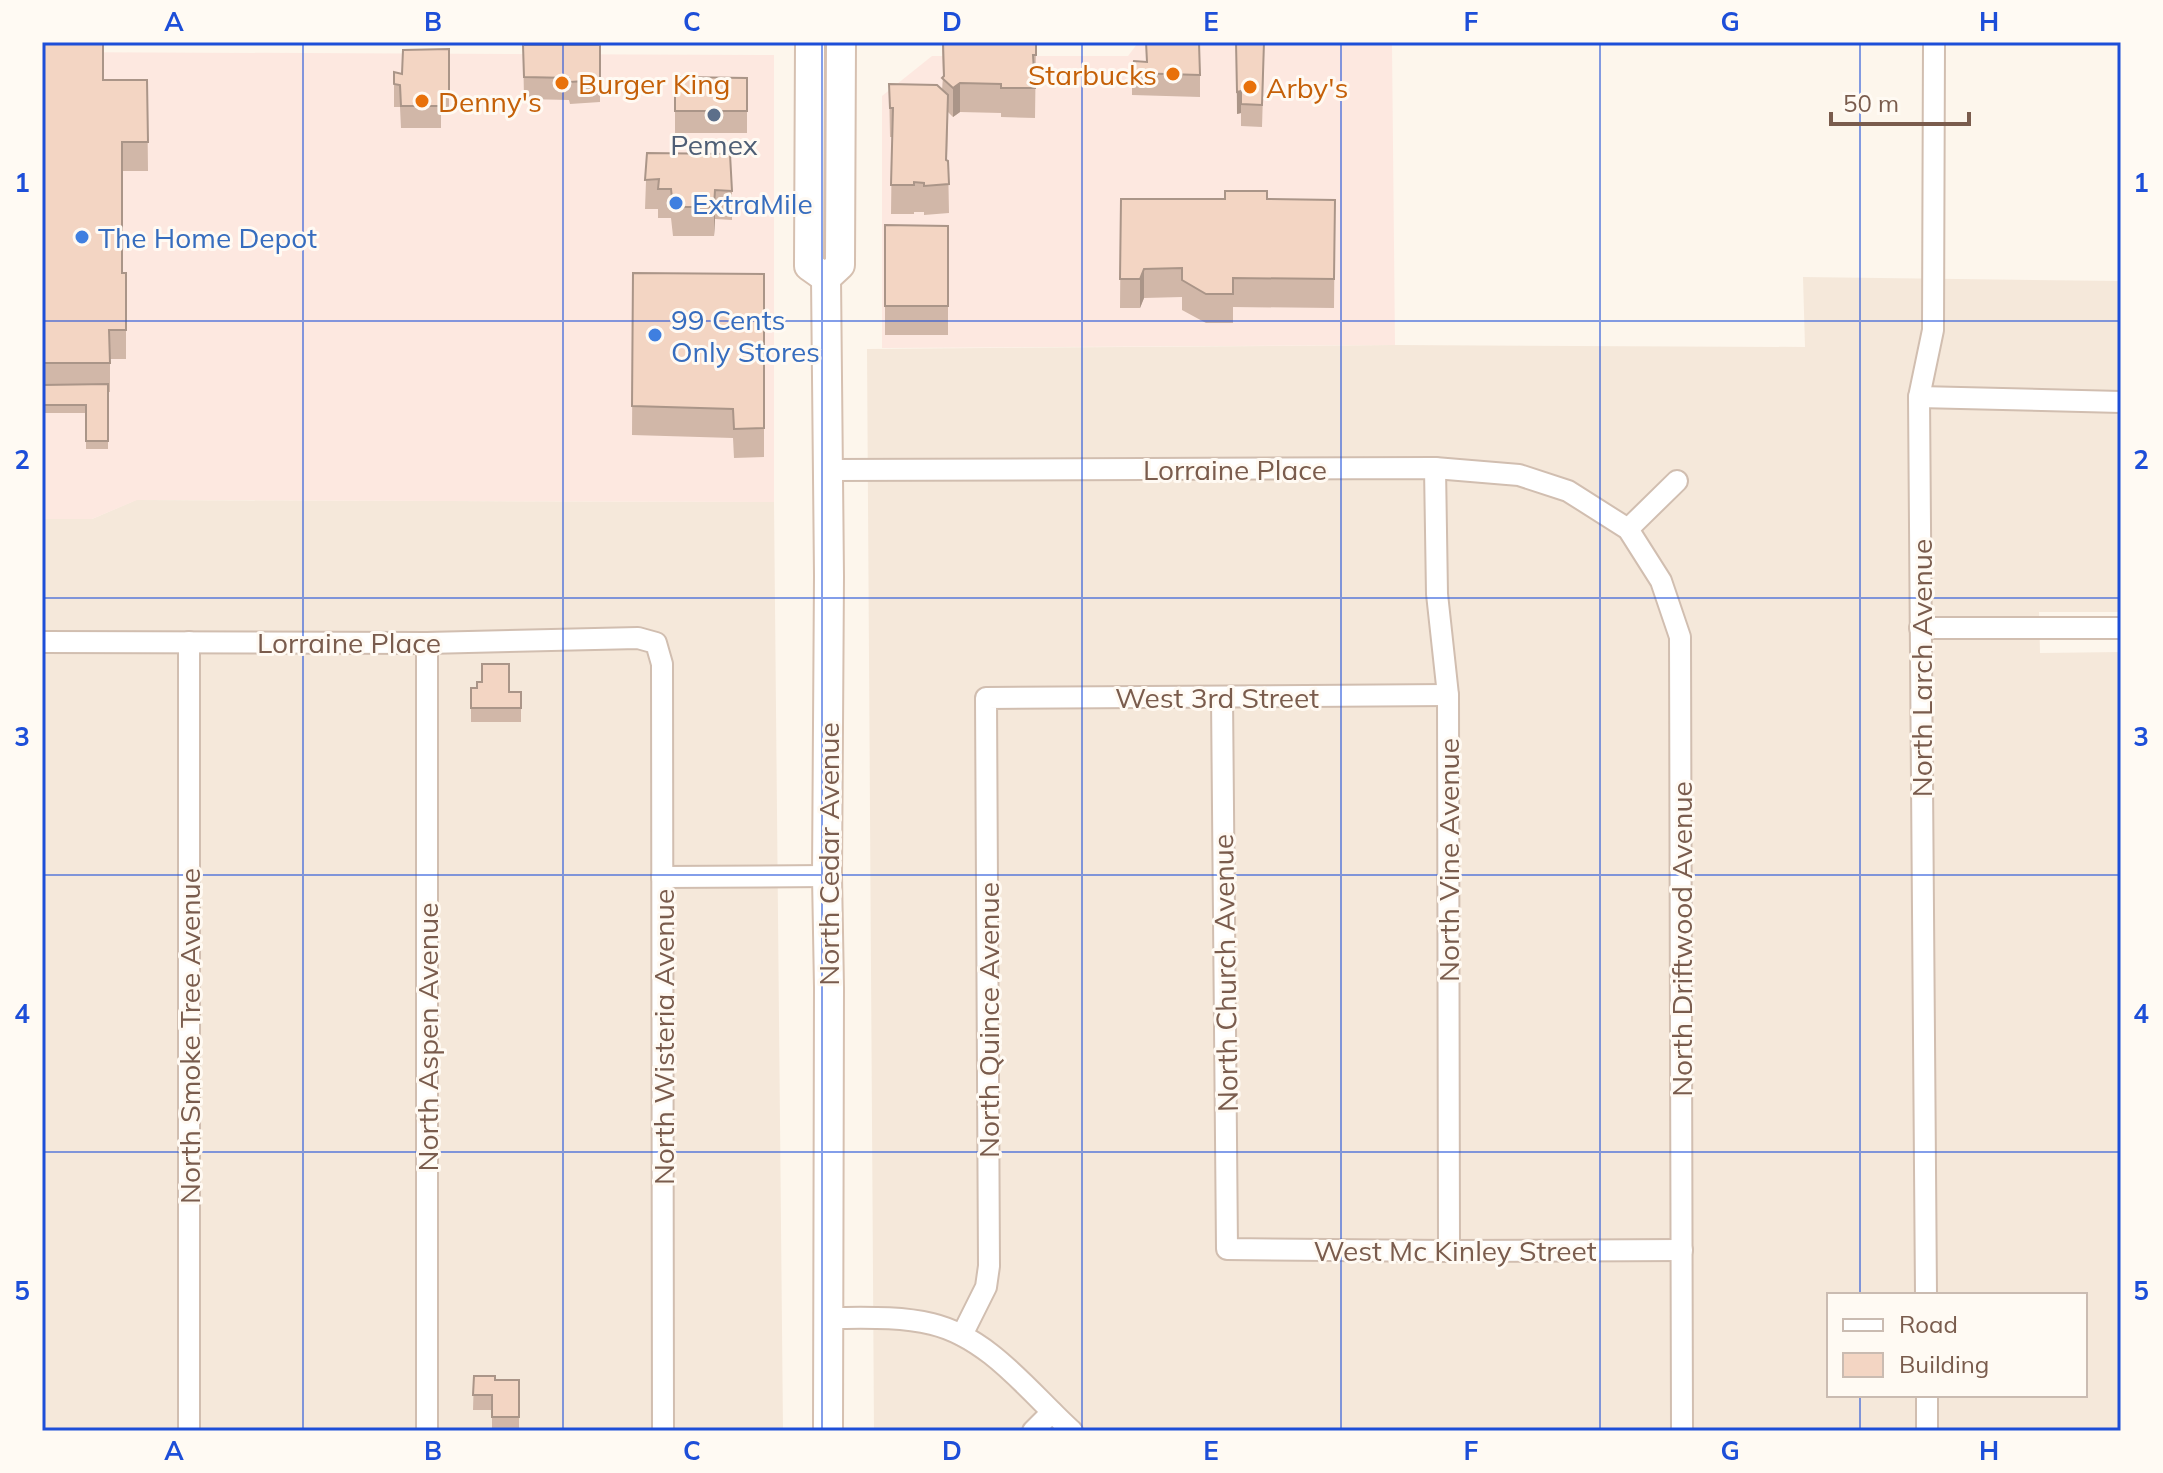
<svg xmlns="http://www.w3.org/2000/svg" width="2163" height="1473" font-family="Mulish,sans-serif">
	<rect width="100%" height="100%" fill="#fdf6ec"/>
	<g fill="#f5e8da" fill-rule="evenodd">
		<path d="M1803,277L2121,281V612H2039L2040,653L2121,652V1429L2073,1431H874L867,349L1395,345L1805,347ZM1829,1295H2085V1395H1829Z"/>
		<polygon points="136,500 774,502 783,1431 42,1431 42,519 92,519"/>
	</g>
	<g fill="#fde8e0">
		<polygon points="1137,44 1392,45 1395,345 882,348 882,96 932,56 1128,56"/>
		<polygon points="42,52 774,55 774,502 137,500 92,519 42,519"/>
	</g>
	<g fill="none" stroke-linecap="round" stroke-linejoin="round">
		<g stroke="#d1beb0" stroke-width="24">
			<g id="minor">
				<polyline points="1919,397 2121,402"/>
				<polyline points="1435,468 1437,594 1448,695 1449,1251"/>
				<polyline points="829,470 1435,468 1519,475 1568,491 1628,529 1661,581 1680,637 1682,1431"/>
				<polyline points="1628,529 1677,481"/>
				<polyline points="1920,628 2121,628"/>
				<polyline points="42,642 427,643 638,638 656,643 662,664 663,1431"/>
				<polyline points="189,642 189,1431"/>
				<polyline points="427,643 427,1431"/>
				<polyline points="1222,697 1227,1249 1449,1251 1682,1250"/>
				<polyline points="662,877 827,876"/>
				<polyline points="1926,1295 1919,397 1933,330 1934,42"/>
				<path d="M828,1318C863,1318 898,1316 932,1324C990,1338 1030,1393 1072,1431"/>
				<polyline points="962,1335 986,1287 989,1266 986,698 1448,695"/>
				<polyline points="1927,1395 1927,1431"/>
				<polyline points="1033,1431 1052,1412"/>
			</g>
		</g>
		<g stroke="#d6c0b0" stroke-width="32">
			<g id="secondary">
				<polyline points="810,42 809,266 826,278"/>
				<polyline points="828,1431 829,988 827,876 829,576 826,278 840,265 841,42"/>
			</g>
		</g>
		<use href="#minor" stroke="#fff" stroke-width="20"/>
		<use href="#secondary" stroke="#fff" stroke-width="28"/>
	</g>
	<g fill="#d1b7a8">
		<polygon points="42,42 103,80 147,80 148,171 122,171 122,273 126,273 126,359 110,359 110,392 108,392 108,449 86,449 86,413 42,413"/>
		<polygon points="942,42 1036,42 1035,118 1001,117 1001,113 960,112 953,117 948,112 947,161 948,161 949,213 924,215 924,212 914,212 914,214 891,214 892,137 890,137 889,84 942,90 943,77"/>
		<polygon points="1146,42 1200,75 1200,97 1132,95 1132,73 1146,61"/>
		<polygon points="1236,42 1264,61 1262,127 1241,126 1241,113 1237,114"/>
		<polygon points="523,45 600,45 600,102 570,104 569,100 524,99"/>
		<polygon points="449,49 449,113 441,113 441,128 401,128 400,107 394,107 394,72 402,74"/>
		<polygon points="675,77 747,78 747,133 675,133"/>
		<polygon points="647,153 732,191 732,220 715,219 714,236 673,236 671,218 658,218 658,209 645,209"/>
		<polygon points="1121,199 1335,200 1334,308 1233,307 1233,323 1206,323 1182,310 1182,297 1144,298 1140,308 1120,308"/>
		<polygon points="885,225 948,226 948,335 885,335"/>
		<polygon points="633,273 764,274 764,457 734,458 733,438 632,435"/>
		<polygon points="471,688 521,692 521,722 471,722"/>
		<polygon points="474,1376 495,1380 519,1380 519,1431 492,1431 492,1410 473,1410"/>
	</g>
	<g fill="#aa9588">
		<polygon points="960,83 960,112 953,117 953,88"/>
		<polygon points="1241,91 1241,113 1237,114 1237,92"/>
		<polygon points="715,190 715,219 714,236 714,207"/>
		<polygon points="1144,269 1144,298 1140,308 1140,279"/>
	</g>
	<g fill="#f3d5c3" stroke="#aa9588" stroke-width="2">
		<polygon points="42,42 103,42 103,80 147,80 148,142 122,142 122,273 126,273 126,330 109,330 110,363 42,363"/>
		<polygon points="943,42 1036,42 1036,55 1033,55 1035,88 1001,88 1001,84 960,83 953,88 942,78 944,76"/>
		<polygon points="1146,42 1199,43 1200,75 1132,73 1134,61 1147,62"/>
		<polygon points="1236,42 1264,42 1262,105 1241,104 1241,91 1237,92"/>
		<polygon points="523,45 600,45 600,80 570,82 569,78 524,77"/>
		<polygon points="449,49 449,91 441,91 441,106 401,106 400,85 394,84 394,72 402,74 403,50"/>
		<polygon points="675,77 747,78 747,111 675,111"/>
		<polygon points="889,84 937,85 948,95 946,160 948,161 949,184 924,186 924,183 914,182 914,185 891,185 893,108 890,108"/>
		<polygon points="647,153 730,154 732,191 715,190 714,207 673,207 671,189 658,189 659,179 645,180"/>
		<polygon points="1225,191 1267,191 1267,199 1335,200 1334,279 1233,278 1233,294 1206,294 1182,280 1182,268 1144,269 1140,279 1120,279 1121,199 1225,199"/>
		<polygon points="885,225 948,226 948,306 885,306"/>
		<polygon points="633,273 764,274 764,428 734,429 733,409 632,406"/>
		<polygon points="108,384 108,441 86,441 86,405 42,405 42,385"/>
		<polygon points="482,664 509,664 509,692 521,692 521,708 471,708 471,688 477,688 477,682 482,682"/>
		<polygon points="474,1376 495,1376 495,1380 519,1380 519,1417 492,1417 492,1395 473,1395"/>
	</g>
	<path fill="none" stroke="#1d4ed8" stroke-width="2" stroke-opacity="0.55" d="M303,42V1431M563,42V1431M822,42V1431M1082,42V1431M1341,42V1431M1600,42V1431M1860,42V1295M42,321H2121M42,598H2121M42,875H2121M42,1152H2121M1860,1395V1431"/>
	<g fill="#e8710a" stroke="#fffaf3" stroke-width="3">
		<circle cx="1173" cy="74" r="8"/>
		<circle cx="562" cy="83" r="8"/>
		<circle cx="1250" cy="87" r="8"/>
		<circle cx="422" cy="101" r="8"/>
	</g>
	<circle fill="#5c6f8a" stroke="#fffaf3" stroke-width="3" cx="714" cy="115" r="8"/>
	<g fill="#3f7fe0" stroke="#fffaf3" stroke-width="3">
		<circle cx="676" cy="203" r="8"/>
		<circle cx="82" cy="237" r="8"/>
		<circle cx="655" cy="335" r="8"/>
	</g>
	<g text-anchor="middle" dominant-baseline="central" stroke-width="6" stroke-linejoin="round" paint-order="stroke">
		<g font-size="28" fill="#c56008" stroke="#fffaf3" text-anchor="start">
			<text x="1157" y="74" text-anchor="end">Starbucks</text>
			<text x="578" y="83">Burger King</text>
			<text x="1266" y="87">Arby's</text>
			<text x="438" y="101">Denny's</text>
		</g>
		<g font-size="28" fill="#4e5e75" stroke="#fffaf3">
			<text x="714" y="144">Pemex</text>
		</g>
		<g font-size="28" fill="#366cbe" stroke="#fffaf3" text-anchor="start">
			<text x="692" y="203">ExtraMile</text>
			<text x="98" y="237">The Home Depot</text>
			<text x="671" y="319">99 Cents<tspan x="671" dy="32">Only Stores</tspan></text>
		</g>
		<g font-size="28" fill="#7a5c4d" stroke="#fffaf3">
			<text x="1235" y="469">Lorraine Place</text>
			<text x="349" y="642">Lorraine Place</text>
			<text transform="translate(1921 668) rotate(-90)">North Larch Avenue</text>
			<text x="1217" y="697">West 3rd Street</text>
			<text transform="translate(828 854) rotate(-90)">North Cedar Avenue</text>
			<text transform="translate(1448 860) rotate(-90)">North Vine Avenue</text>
			<text transform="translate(1681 939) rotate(-90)">North Driftwood Avenue</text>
			<text transform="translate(1225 973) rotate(-91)">North Church Avenue</text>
			<text transform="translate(988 1020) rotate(-90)">North Quince Avenue</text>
			<text transform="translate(189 1036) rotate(-90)">North Smoke Tree Avenue</text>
			<text transform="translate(427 1037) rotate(-90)">North Aspen Avenue</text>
			<text transform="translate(663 1037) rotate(-90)">North Wisteria Avenue</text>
			<text x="1455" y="1250">West Mc Kinley Street</text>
		</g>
	</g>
	<rect width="2163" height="1473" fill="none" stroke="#fffaf3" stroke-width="88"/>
	<rect x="1827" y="1293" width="260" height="104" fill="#fffaf3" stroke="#cabbb1" stroke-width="2"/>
	<rect x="1843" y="1319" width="40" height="12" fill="#ffffff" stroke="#cabbb1" stroke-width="2"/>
	<text x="1899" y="1333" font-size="24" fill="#7a5c4d">Road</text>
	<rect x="1843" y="1353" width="40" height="24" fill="#f3d5c3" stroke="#cabbb1" stroke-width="2"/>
	<text x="1899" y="1373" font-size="24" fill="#7a5c4d">Building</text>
	<path d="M1831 112v12h138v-12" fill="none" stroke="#7a5c4d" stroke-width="4"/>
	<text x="1843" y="112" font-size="24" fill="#7a5c4d" stroke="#fffaf3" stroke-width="6" paint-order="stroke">50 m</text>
	<rect x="44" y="44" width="2075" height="1385" fill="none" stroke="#1d4ed8" stroke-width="3"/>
	<g font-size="26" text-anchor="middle" font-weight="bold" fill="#1d4ed8">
		<text x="174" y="31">A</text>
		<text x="433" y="31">B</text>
		<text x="692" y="31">C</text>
		<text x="952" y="31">D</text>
		<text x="1211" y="31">E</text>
		<text x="1471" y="31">F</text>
		<text x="1730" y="31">G</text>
		<text x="1989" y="31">H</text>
		<text x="22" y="192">1</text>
		<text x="2141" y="192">1</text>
		<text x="22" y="469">2</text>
		<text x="2141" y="469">2</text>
		<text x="22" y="746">3</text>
		<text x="2141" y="746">3</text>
		<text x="22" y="1023">4</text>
		<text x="2141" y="1023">4</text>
		<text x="22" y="1300">5</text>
		<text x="2141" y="1300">5</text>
		<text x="174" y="1460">A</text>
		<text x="433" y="1460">B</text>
		<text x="692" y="1460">C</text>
		<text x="952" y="1460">D</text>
		<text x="1211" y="1460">E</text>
		<text x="1471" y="1460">F</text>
		<text x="1730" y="1460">G</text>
		<text x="1989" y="1460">H</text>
	</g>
</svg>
